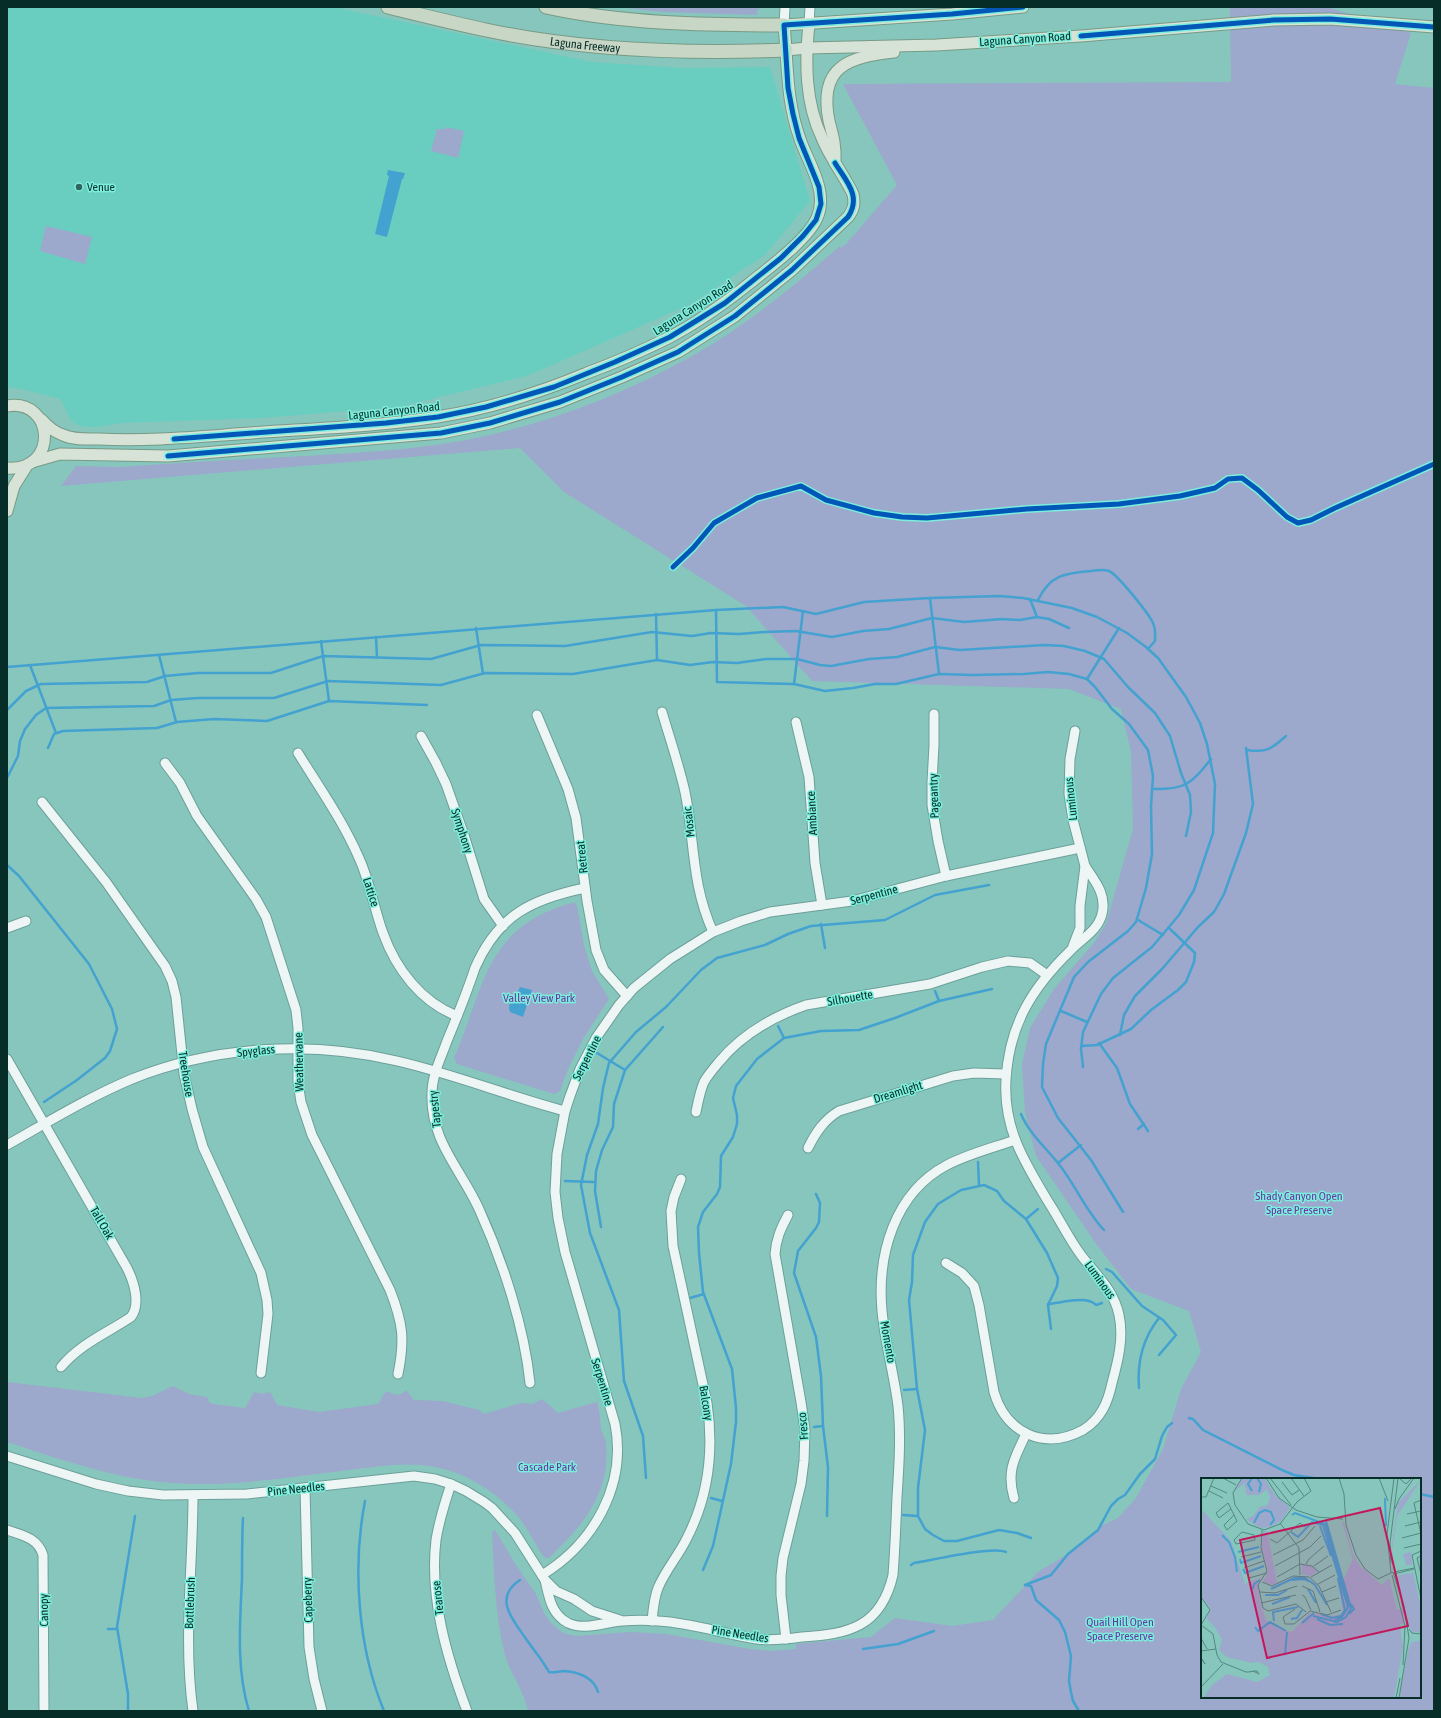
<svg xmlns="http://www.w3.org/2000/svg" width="1441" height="1718" font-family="'Asap Condensed',sans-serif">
	<rect width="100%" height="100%" fill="#87c6bd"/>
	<polygon fill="#69cec0" points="7,7 334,7 592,62 683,68 770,67 810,201 765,255 689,305 527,376 399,407 262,418 122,423 98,427 84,427 72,422 60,399 22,389 7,387"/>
	<g fill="#9ca8cc" fill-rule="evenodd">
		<polygon points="619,7 761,7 757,11 757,15 661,12"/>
		<path d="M1230,7H1327L1411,33L1395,84L1434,88V1711H528C524,1689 508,1671 504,1651C495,1612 494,1572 492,1532L495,1530L516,1565L536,1594L545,1615L552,1624L563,1633L576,1636L630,1632L666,1634L750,1649L771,1651L796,1649V1644L871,1637L895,1618L952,1626L993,1620L1038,1572L1074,1550L1101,1526L1118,1518L1136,1498L1163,1449L1181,1389L1201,1352L1189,1311L1131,1289L1097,1245L1036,1156L1025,1112L1022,1064L1030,1028L1054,989L1093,944L1106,924L1133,829L1131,752L1121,709L1069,689L812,681L746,606L564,492L520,448L61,486L76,466L119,467C181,463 243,459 306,456C357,453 410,450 461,441C542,426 621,396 694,355C747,325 794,286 840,246L841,248L847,243L897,185L843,84L1231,82ZM1202,1479H1420V1697H1202Z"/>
		<polygon points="446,127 464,131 458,158 431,151 437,129 446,129"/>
		<polygon points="46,226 92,237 85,264 40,251"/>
		<path d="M572,903H575L577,906L584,945L592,971L609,999L583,1039L568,1069L560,1091L554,1094L457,1064L454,1058C485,986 485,927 572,903Z"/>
		<path d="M7,1382L142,1398L152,1396L173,1386L189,1394L207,1397L209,1402L213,1404L245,1408L254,1392L262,1394L270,1392L277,1405L319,1412L378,1404L386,1391C394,1395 400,1397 406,1390L414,1400L442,1401L479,1410L484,1414L521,1403L533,1404L542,1399L558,1413L597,1402C600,1411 600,1419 601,1429C602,1434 605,1437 606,1443C611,1494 583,1525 549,1558H546L543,1556C534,1542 526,1525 515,1513C493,1490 466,1473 435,1467C407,1461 376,1467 348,1470C299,1476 250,1484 201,1484C133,1485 71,1463 7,1442Z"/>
	</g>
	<g fill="#44a2d0">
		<polygon points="388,170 405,173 403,179 402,179 387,237 375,234 389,176 387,175"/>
		<path d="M520,987L532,990L523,1017L510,1012C506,1001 517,996 520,987Z"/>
	</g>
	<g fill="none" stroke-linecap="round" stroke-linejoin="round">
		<g stroke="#44a2d0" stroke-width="2.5">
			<polyline points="930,598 939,674"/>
			<polyline points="1030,599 1037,617"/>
			<path d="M1038,600C1050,575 1065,573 1091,571C1097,570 1104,569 1109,571C1118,575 1149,614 1153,623C1156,629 1155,635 1155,641L1148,649"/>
			<polyline points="716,610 717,682 794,684 825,691 853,688 875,684 896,684 939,674 973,675 1024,674 1048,672 1069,674 1087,679 1095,687 1112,709 1129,724 1148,750 1153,776 1151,806 1152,854 1146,888 1136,922 1128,931 1088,962 1074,977 1046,1044 1043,1064 1042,1087 1058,1118 1091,1160 1123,1212"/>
			<polyline points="656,614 657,660"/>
			<polyline points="476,628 483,674"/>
			<polyline points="376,637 377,657"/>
			<polyline points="321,641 329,701"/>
			<polyline points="159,655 176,722"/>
			<polyline points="30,665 56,733"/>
			<polyline points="7,667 716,610 783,607 816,614 864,602 930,598 1000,596 1023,598 1072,608 1097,617 1127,633 1146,647 1158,658 1186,697 1200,723 1207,744 1215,784 1213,833 1194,890 1179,915 1152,947 1113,978 1101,994 1083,1032 1081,1049 1083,1067"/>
			<polyline points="1087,679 1119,628"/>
			<polyline points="794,684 803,611"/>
			<polyline points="7,710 26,691 41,684 147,682 165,676 198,673 271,673 323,656 431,659 481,645 565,646 652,632 692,636 711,633 739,634 764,632 796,631 832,637 863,631 889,629 932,618 964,622 1002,619 1020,620 1037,617 1049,619 1069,628"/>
			<polyline points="48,748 54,734 63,731 157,728 177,722 214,719 267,721 329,701 427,705"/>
			<path d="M1247,750C1267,753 1271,749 1286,736"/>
			<polyline points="7,778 18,756 20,741 25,729 36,715 46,708 154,706 171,700 198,698 274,698 328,681 441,685 485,673 573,674 657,660 690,665 713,662 737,663 766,659 797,659 820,665 831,666 869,659 897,657 935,647 960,650 1044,645 1064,646 1085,651 1104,659 1128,687 1155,713 1170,736 1181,773 1190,795 1191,812 1186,836"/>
			<path d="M1152,789C1185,790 1191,784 1211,759"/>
			<polyline points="7,865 19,876 89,964 112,1009 117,1029 110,1051 105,1058 77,1080 44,1102"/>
			<polyline points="1138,920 1163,935"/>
			<polyline points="821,924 825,948"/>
			<polyline points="935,991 939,1001"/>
			<polyline points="1061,1011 1087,1022"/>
			<polyline points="778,1026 784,1038"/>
			<polyline points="1120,1035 1124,1015 1135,996 1162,969 1198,927 1214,912 1224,894 1246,833 1253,804 1246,748"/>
			<polyline points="1099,1043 1117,1068 1130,1104 1148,1131"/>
			<polyline points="1081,1046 1097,1045 1131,1029 1151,1010 1178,990 1186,982 1194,962 1195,953 1169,928"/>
			<polyline points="597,1053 625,1070"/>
			<path d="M1021,1114C1029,1133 1045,1147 1058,1163C1075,1184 1085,1210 1104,1230"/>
			<polyline points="1138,1129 1144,1124"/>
			<polyline points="978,1162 979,1185"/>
			<polyline points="1058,1163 1081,1145"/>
			<polyline points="565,1181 594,1182"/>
			<polyline points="816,1194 820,1203 819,1222 816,1228 798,1251 794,1273 816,1337 821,1376 823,1426 828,1467 827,1516"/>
			<polyline points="1026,1219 1038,1209"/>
			<polyline points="601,1227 595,1191 596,1171 602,1150 613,1127 614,1104 625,1070 663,1027"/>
			<polyline points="1106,1269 1112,1272 1142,1306 1163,1320 1176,1335 1159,1355"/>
			<polyline points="690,1298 704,1294"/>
			<path d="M1048,1304C1061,1303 1087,1295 1096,1305L1102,1303"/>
			<path d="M1139,1388C1137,1363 1143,1338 1159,1318"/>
			<polyline points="904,1390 917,1389"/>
			<polyline points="1189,1418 1193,1419 1203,1430 1282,1470 1294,1475 1320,1479"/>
			<polyline points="814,1427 823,1426"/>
			<polyline points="646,1478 643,1436 624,1381 619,1310 590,1233 581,1185 587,1155 598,1124 603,1088 609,1063 636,1032 666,1007 701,970 717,958 765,945 788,934 811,926 885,920 935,895 989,885"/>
			<polyline points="1420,1494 1434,1497"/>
			<polyline points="711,1498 722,1501"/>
			<path d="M365,1501C352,1568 358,1648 384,1711"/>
			<polyline points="903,1515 918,1516"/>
			<path d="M243,1518C242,1538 242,1559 242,1579C240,1623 236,1669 249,1711"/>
			<polyline points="1031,1538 1017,1533 999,1530 957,1541 944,1541 933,1535 925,1529 918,1516 918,1488 925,1430 917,1389 909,1300 912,1282 913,1255 925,1222 938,1204 961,1190 984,1185 997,1191 1004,1201 1026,1219 1047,1253 1058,1278 1057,1286 1048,1305 1051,1329"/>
			<path d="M911,1565L914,1563C933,1560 992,1546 1006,1552"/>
			<polyline points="703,1570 713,1546 731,1464 736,1422 736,1408 732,1369 703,1292 699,1253 698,1227 703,1212 717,1194 720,1187 721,1156 733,1137 737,1124 737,1115 733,1098 736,1086 757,1059 784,1038 821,1031 859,1030 895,1018 939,1001 992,989"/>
			<path d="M520,1580C494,1597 511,1618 524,1636C532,1648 542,1659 549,1672C555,1673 559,1671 565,1671C579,1672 594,1678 598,1692"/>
			<polyline points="108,1629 117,1629"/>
			<polyline points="863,1649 898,1644 934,1631"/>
			<polyline points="128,1711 128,1694 117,1627 135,1516"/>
			<polyline points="1079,1711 1073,1701 1071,1692 1069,1681 1071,1656 1065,1632 1059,1620 1036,1600 1031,1586 1025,1585 1051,1575 1068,1554 1098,1530 1111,1506 1118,1499 1125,1495 1140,1474 1155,1459 1162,1436 1167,1427 1172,1423"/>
		</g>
		<g stroke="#6ca099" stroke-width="11">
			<g id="minor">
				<polyline points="809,24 810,7"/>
				<polyline points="784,25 785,7"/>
				<path d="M662,712C670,739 679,765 685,792C695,841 691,884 713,932"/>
				<polyline points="934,714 934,745 932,782 932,805 938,841 946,876"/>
				<polyline points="537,715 568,789 576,818 587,901 596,950 604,970 627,996"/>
				<polyline points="796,722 809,777 815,863 822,905"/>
				<polyline points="421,736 436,763 446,784 464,835 484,899 503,926"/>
				<path d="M298,753C319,787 343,821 359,858C370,882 374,908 383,933C396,969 421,1002 457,1016"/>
				<path d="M165,763L180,783L197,816L256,899L266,917L296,1010L298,1028V1082L301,1102L312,1135L390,1290C403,1323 405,1340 398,1374"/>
				<polyline points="42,802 106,882 165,966 172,981 176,997 184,1074 192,1109 203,1147 261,1273 267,1300 268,1314 261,1373"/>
				<polyline points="7,928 26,921"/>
				<polyline points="1073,946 1080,928 1080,906 1085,866 1073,820 1069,794 1070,759 1075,731"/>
				<path d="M7,1059L127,1268C134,1282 141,1304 131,1317C107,1333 80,1344 61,1367"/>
				<path d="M696,1112C698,1102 700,1091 704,1082C708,1075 714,1068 719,1062C742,1034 772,1017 806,1005L930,984L982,967L1008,961L1030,963L1047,975"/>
				<path d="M7,1145C48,1122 89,1097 132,1079C215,1046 310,1040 397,1061C454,1074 508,1096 565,1111"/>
				<path d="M808,1148C816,1132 824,1120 839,1111L953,1076L974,1073L1006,1074"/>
				<path d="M946,1263L962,1273L974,1286L979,1305L994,1392C1006,1433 1044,1451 1083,1430C1101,1419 1108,1402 1112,1383C1118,1361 1124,1338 1119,1315C1114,1290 1096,1275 1081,1255C1069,1239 1060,1220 1049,1203C1025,1163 1003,1129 1006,1080C1009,1025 1032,988 1070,951C1081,939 1098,931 1102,914C1107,895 1095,881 1085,866"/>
				<path d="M530,1383C524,1326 503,1262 479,1209C461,1169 430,1141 432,1093C432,1075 441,1058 447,1041C457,1017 467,992 475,968C498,915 532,899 585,888"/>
				<polyline points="7,1456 96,1484 128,1491 163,1495 247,1494 414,1476 435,1479 451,1484 466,1491 484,1502 492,1508 515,1533 545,1580 556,1591 574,1599 592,1611 620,1620"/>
				<path d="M451,1484C445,1502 439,1521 436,1540C429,1597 447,1658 467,1711"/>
				<polyline points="305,1488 309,1647 314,1679 322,1711"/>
				<path d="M193,1495C193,1567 183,1640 193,1711"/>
				<path d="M1014,1498C1006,1471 1015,1457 1026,1434"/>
				<path d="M7,1530C22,1535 38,1538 43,1555L44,1711"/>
				<path d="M542,1575C594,1543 627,1485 615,1424L565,1252L558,1218L555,1192L557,1154L565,1111L570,1096L580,1069L596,1038L619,1005L634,988L670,959L713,932L741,921L770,912L852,901L946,876L1080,848"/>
				<path d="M545,1580C549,1597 551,1614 568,1623C585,1631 605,1622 622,1621C634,1620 647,1620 659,1621C692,1623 724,1634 757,1639C772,1641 787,1639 802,1637C849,1634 881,1627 893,1575C895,1549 896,1523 897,1497C899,1467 901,1436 898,1406C894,1374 885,1343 882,1311C877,1255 894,1193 947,1165C968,1154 992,1148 1015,1140"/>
				<path d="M652,1621C653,1610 654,1598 658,1588C665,1571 678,1556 686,1540C708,1498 714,1450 707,1403L673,1246L671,1211L674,1197L681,1179"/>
				<path d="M786,1639L781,1595V1576L783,1558L801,1484L804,1461L805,1430L801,1402L775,1254C776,1239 781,1228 788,1215"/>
			</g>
		</g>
		<g stroke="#779b85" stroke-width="13">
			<g id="major">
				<polyline points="786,50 807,48 937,45 1081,36 1274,20 1330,19 1434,27"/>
				<path d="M835,163C836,146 833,136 829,121C818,66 849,57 894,52"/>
				<path d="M7,406C55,398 59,472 7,468"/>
				<path d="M42,420C48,427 54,432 63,435C74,440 88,439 99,439C141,441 182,438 224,435C295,429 367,428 437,417C488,409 539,393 587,373C614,363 642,351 668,338C697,323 725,303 750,283C770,267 807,240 817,218C829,191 808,163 800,139C786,100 788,65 784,25L952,14L1023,7"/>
				<path d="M32,462L60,454L168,456L441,433L490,423L560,402L622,377L678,352L735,316L792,270L848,217C854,209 855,204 853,194C844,175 830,158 822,138C805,102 805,62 809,24"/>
				<polyline points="7,511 14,486 26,467"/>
			</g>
		</g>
		<g stroke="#779b85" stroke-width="15">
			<g id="highway">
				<path id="s1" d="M388,7C421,15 453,23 486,30C584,51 686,54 786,50"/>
				<path d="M546,7C624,24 705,25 784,25"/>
			</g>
		</g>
		<use href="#minor" stroke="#edf6f5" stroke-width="9"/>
		<use href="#major" stroke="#d7e3d7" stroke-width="11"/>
		<use href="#highway" stroke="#c8d6c5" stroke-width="13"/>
		<g stroke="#7beedc" stroke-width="8">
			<g id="cycleway">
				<polyline points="1081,36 1274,20 1330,19 1434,27"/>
				<polyline points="174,439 386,423 438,417 486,407 554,387 615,362 670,337 725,303 781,258 803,236 816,220 821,204 819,187 799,138 793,114 788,88 784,25 952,14 1023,7"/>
				<path d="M168,456L441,433L490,423L560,402L622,377L678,352L735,316L792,270L848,217C862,196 846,181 835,163"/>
				<polyline points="673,567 693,548 714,523 757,498 801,486 826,500 874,513 902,517 927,518 1027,509 1119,504 1180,496 1215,488 1228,479 1242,478 1258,490 1287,517 1298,523 1311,520 1335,508 1434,464"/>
			</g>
		</g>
		<use href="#cycleway" stroke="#0057b8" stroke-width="5"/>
	</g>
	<circle fill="#33635c" stroke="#7beedc" stroke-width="1.5" cx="79" cy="187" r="4"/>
	<g text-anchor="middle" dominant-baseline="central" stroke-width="3" stroke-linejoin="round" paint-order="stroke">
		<g font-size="12" fill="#062d28" stroke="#7beedc">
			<text transform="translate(1025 39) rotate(-4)">Laguna Canyon Road</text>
			<text stroke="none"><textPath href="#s1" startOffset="201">Laguna Freeway</textPath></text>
			<text transform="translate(693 308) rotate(-32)">Laguna Canyon Road</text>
			<text transform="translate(394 411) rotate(-6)">Laguna Canyon Road</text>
			<text transform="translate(934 796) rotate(-92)">Pageantry</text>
			<text transform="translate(1071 799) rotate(-96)">Luminous</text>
			<text transform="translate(812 813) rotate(-93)">Ambiance</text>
			<text transform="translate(689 822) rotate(-97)">Mosaic</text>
			<text transform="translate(462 831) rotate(72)">Symphony</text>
			<text transform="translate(582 857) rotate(-96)">Retreat</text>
			<text transform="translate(371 892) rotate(73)">Lattice</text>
			<text transform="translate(874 895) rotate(-15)">Serpentine</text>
			<text transform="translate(850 998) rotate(-10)">Silhouette</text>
			<text transform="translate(256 1051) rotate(-6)">Spyglass</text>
			<text transform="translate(587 1058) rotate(-63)">Serpentine</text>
			<text transform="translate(299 1062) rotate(-91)">Weathervane</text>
			<text transform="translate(186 1074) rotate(81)">Treehouse</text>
			<text transform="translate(898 1092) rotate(-17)">Dreamlight</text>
			<text transform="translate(435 1109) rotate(-96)">Tapestry</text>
			<text transform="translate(102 1223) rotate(60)">Tall Oak</text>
			<text transform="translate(1100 1280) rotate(54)">Luminous</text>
			<text transform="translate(888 1342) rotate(80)">Momento</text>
			<text transform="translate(602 1382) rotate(73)">Serpentine</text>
			<text transform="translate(706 1403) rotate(81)">Balcony</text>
			<text transform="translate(803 1426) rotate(-95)">Fresco</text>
			<text transform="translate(296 1489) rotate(-6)">Pine Needles</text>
			<text transform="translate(438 1598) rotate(-96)">Tearose</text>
			<text transform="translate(308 1600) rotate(-92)">Capeberry</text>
			<text transform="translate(190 1603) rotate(-88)">Bottlebrush</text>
			<text transform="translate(44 1610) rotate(-91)">Canopy</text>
			<text transform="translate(740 1634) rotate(9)">Pine Needles</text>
		</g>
		<g font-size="12" fill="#062d28" stroke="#7beedc" text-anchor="start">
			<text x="87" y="187">Venue</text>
		</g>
		<g font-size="12" fill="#6b36a3" stroke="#7beedc">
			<text x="539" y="998">Valley View Park</text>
			<text x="1299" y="1196">Shady Canyon Open<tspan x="1299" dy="14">Space Preserve</tspan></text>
			<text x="547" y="1467">Cascade Park</text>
			<text x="1120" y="1622">Quail Hill Open<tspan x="1120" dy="14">Space Preserve</tspan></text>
		</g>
	</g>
	<g transform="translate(1201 1478)">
		<rect width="220" height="220" fill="#87c6bd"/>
		<path d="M42,0H63L75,18L89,30L80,43L69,49L60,50L45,41L52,38L59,29L67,27L69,19L66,11L58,17H45L44,5L34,13ZM220,2L196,38L191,73L194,93L190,73L197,25ZM0,31L30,63L44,106L63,99L57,105L59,124L65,142L78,151L91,154L108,135L133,138L142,135L139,109L152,81L141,44L143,45L152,76L159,88L181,107L188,100L196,132L203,130V146H199L202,169L193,220H2L11,207L26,196L56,204L69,197L67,189L58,184L51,185L26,179L18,172L21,162L14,149L6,141L9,130L0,119ZM62,53H66L73,89L76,105L72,107L62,104L67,93L61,72ZM210,74L211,87H205L202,76ZM101,87L111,88L116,94L109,98L101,96ZM212,95L220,130V155L210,153L195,101L198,97ZM220,162V220H198L208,169L211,164Z" fill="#9ca8cc"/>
		<path fill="none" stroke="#44a2d0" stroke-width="2" d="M51,0L47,6L51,13M56,0L60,6L58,14M184,20L185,48M91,37L94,35L124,46L148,129M53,45L58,35L64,32L70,34L73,42L69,47M119,48L130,78M90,54L97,59L111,44L122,47L147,129L141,139L133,143M21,57L28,64L34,79L36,94M37,74L58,69M39,81L40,85L60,78M42,91L44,95L63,88M90,102L103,101L108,103M52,111L53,106L59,102M70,111L93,100H104L114,107L126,127M107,111L115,125M64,117H77L86,112M71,126L89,119M120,136L131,140L140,138L144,132L137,101L141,100M148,136L153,131L150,126M112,138L136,144L145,139L150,130L125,43M90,141L96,140L101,132M116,141L129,147L142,146M73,143L72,134L97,129M101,145L113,135M54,149L57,153L69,144L85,153M84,177L86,154"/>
		<path fill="none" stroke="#538981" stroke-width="1" d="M22,0L35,7M41,0L32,15L34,27L47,46L63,52L79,46L96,24L110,13L103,0M65,0L78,20L95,32L116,39L142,41M69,0L90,27M90,0L103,18M138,0L143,16L145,47L155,77L164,91L177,101L192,94L203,128L208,160L198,220M178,0L187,23M198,0L205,6L211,0M81,4L91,17L98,12M10,8L26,15M8,13L22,20M0,19H5L13,0M220,22L213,25L220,56M30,31L18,40L15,35L27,25L36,43L26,52L23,47L33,37M194,31L198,21L213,0M206,36L220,33M79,45L98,70L99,97M204,48L220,44M61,52L60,70L66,93L57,107L62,130L67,133L95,126L105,134M41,54L53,57L54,62L35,66L33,62ZM201,60L220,55M69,61L76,65L99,45L104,49M203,70L220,66M220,73L211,77L220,121M72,77L102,62L114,48M220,78L216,80L220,96M40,79L60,74M190,85L189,65L197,0M105,86L108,81L123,68M74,88L109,69L120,58M113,88L127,78M43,90L63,83M193,94L213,90M190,95L186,56L193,0M193,96L213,91M191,97L204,148L202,187M76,99L99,86L111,88L118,94M110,99L131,87M48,100L66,95M61,104L71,108L92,98L108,99L118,108L130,134M117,106L134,97M101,108L112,113L119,134M59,114L74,115L96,108M121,114L135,108M101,117L104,119L110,132M0,119L9,132L0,147M125,124L138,120M60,125L95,117M94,131L82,139L84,146H93L109,133L126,137L140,132M0,147L12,156L16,177L20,184L45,194H47L54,193H56L58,196L52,193M208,151L211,155L220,156M0,160L6,171M0,173L15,171M0,180L4,186L1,181M0,209L22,186M195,220L199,200"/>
		<path fill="#c2185b" fill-opacity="0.15" stroke="#c2185b" stroke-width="2" d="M179,30L207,148L66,180L39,62Z"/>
		<rect width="220" height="220" fill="none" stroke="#062d28" stroke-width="2"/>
	</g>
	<rect width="1441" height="1718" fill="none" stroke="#062d28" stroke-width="16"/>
</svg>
